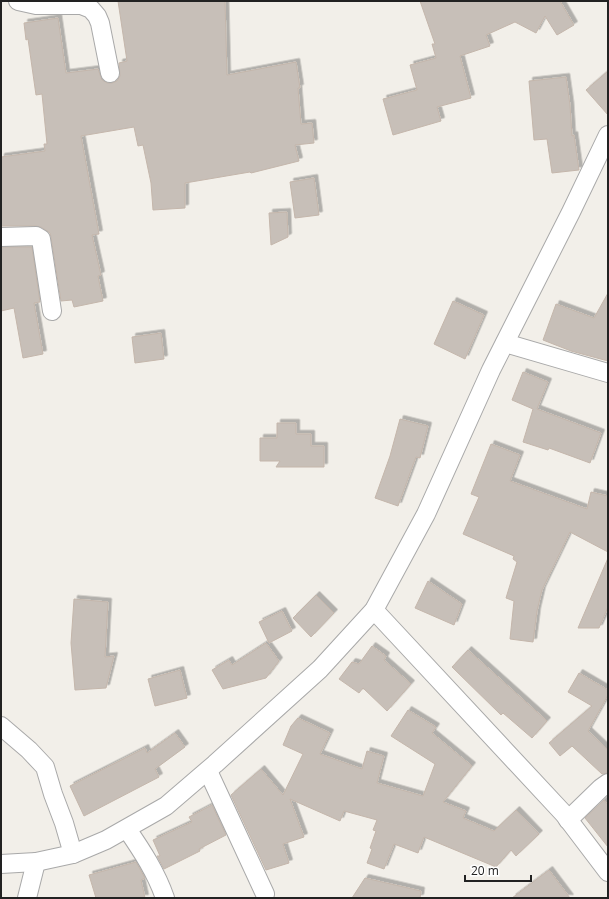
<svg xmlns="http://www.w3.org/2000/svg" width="609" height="899" font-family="'Open Sans',sans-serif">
	<defs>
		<filter id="shadow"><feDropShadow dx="3.5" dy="-3.5" stdDeviation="0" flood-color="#0004"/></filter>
	</defs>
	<rect width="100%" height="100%" fill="#f2efe9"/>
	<g fill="#c7bfb8" stroke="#c4b6ab" filter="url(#shadow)">
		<polygon points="118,1 225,1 227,75 296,62 300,88 298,88 301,124 312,123 314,143 295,145 299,161 251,173 250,172 185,183 185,208 153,210 151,183 143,145 138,146 134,127 81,136 99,234 92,235 101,275 98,276 103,301 74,307 72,300 61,301 51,237 50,233 41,227 36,226 1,226 1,157 45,151 44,144 47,144 42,94 36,95 28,39 26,40 24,23 58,18 66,73 98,69 102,80 107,83 112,83 117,81 120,76 119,63 127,61"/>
		<polygon points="420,1 560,1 574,25 557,35 545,16 536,33 515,22 486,35 490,46 460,56 471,98 437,107 441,121 393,135 383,99 417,90 410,65 436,58 432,44 435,44"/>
		<polygon points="608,71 608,115 586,90"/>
		<polygon points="566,77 570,105 572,136 574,135 579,170 552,173 547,139 534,140 529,81"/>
		<polygon points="314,178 319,215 295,218 290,182"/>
		<polygon points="287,212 288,237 271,245 269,213"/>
		<polygon points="1,247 32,247 40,302 34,303 43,354 23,358 14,308 1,311"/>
		<polygon points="608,293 608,361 571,351 543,340 556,304 594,318"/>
		<polygon points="453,301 484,315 465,359 434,344"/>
		<polygon points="161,333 164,359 135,363 132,337"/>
		<polygon points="523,372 548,382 537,409 601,433 590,463 549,448 548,450 523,442 533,409 512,400"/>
		<polygon points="400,419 428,426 420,458 416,457 398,506 375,498 390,456"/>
		<polygon points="277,423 296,423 296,434 311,434 311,446 324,446 324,467 276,467 280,461 260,461 260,438 277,438"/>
		<polygon points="491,444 520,455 510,481 587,509 591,492 608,496 608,552 570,532 542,590 537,611 533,642 510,639 514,601 506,598 517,562 513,559 514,556 463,534 479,497 471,494"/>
		<polygon points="608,558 608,607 599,628 578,628"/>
		<polygon points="428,581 462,604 454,625 415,608"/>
		<polygon points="316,595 334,613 311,637 293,618"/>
		<polygon points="74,599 108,602 105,657 114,656 106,688 75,690 71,643"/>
		<polygon points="282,611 292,631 269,643 259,622"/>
		<polygon points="266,643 279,661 266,678 223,689 212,670 229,660 232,665"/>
		<polygon points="372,646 386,656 384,660 411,684 387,711 363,688 359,693 339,679 352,662 359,664"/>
		<polygon points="468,650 547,721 532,738 503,713 501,715 452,667"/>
		<polygon points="180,670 187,698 155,706 148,679"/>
		<polygon points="579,673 608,690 608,695 588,731 608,750 608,773 602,774 572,746 560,756 549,743 592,706 568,692"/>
		<polygon points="408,710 436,727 432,733 472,766 443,802 466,811 463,818 494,831 516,810 539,834 516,856 511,850 496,867 424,837 418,853 394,844 384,869 367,863 372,849 370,848 376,831 373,830 377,820 344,811 340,821 290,799 304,837 283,844 289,863 266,870 231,795 261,769 283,795 303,754 283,745 291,726 298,718 330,733 320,754 362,769 367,751 384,756 377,783 423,796 435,764 391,736"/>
		<polygon points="175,733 185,747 155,769 159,777 84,816 70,786 145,748 147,753"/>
		<polygon points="604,800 608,805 608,847 585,818"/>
		<polygon points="212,805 226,835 199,849 200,851 164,869 157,856 160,856 153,840 192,822 189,817"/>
		<polygon points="136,862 145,878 141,880 145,898 96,898 89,875"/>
		<polygon points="549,870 570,898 512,898"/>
		<polygon points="365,878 421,891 420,898 352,898"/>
	</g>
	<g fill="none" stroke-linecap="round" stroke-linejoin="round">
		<g stroke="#a9a9a9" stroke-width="20">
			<g id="street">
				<polyline points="18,1 36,5 81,5 91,9 97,16 100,23 110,73"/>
				<polyline points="1,237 36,236 41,239 52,311"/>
				<polyline points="505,343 608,373"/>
				<polyline points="374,610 564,814 608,872"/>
				<polyline points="1,726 29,750 45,767 53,794 64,823 73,854"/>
				<polyline points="208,771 265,894"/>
				<polyline points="568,820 601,788 608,783"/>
				<path d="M127,829C142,851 156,872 165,898"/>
				<polyline points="1,864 36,862 73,854 106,840 166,806 215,764 320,669 374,610 426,514 491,370 571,212 608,135"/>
				<polyline points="27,898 36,862"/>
			</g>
		</g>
		<use href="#street" stroke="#fff" stroke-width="18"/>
	</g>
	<rect width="609" height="899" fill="none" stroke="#222222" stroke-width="4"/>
	<path d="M465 875v6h66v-6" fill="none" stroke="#222222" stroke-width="2"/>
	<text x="471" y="875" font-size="12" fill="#222222" stroke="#ffffff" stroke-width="3" paint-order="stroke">20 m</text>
</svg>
